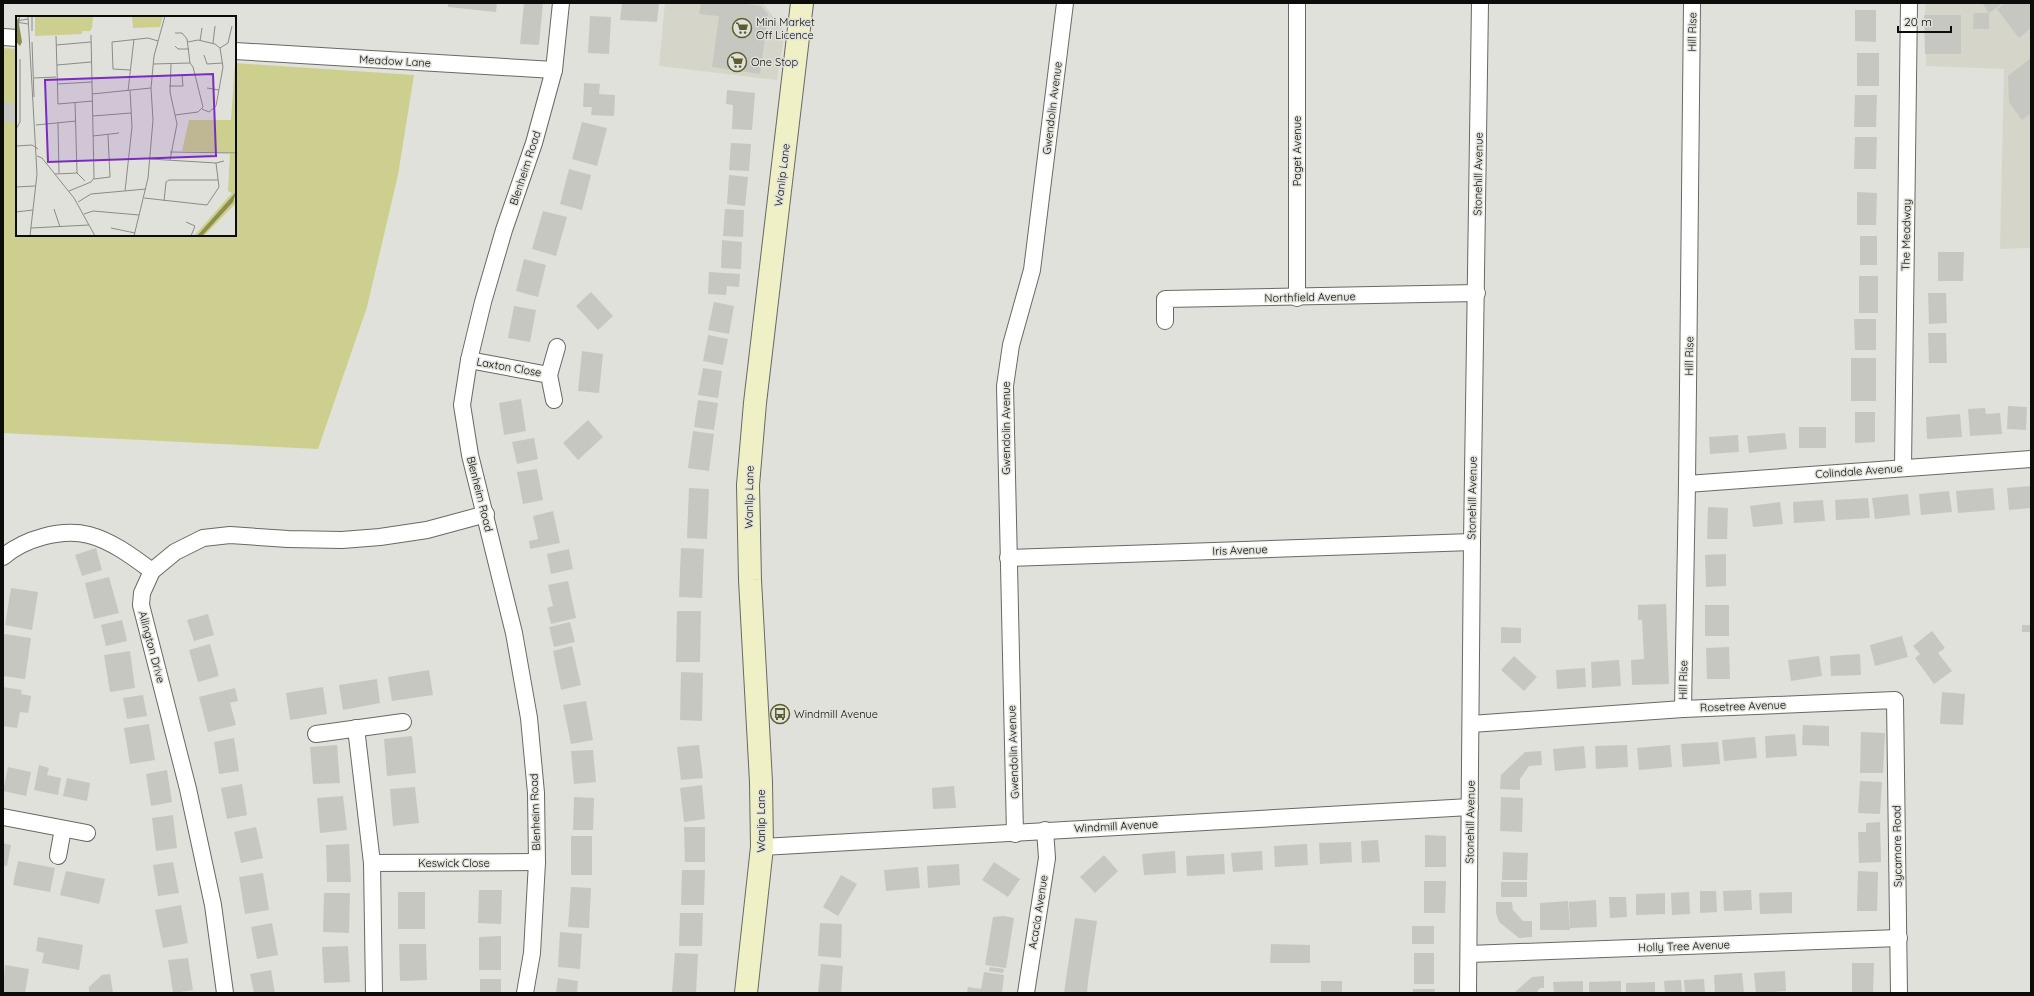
<svg xmlns="http://www.w3.org/2000/svg" width="2034" height="996" font-family="Quicksand,sans-serif">
	<rect width="100%" height="100%" fill="#e1e1db"/>
	<g fill="#d5d6c9">
		<polygon points="665,3 763,3 785,32 777,80 659,66"/>
		<polygon points="1925,3 2031,3 2031,248 2000,249 2004,69 1926,66"/>
	</g>
	<polygon fill="#cccf8e" points="3,48 17,49 17,235 235,235 235,63 414,75 398,175 367,307 318,449 3,433"/>
	<g fill="#c6c7c1">
		<polygon points="448,3 497,3 496,12 448,7"/>
		<polygon points="524,3 543,3 539,45 520,44"/>
		<polygon points="622,3 659,3 657,22 620,20"/>
		<polygon points="701,3 739,3 761,6 768,14 760,74 712,67 719,16 699,14"/>
		<polygon points="1982,3 2003,3 1989,13"/>
		<polygon points="2005,3 2031,3 2031,28 2019,38 1997,9"/>
		<polygon points="1855,10 1876,10 1876,42 1855,41"/>
		<polygon points="1974,13 1989,13 1989,29 1973,29"/>
		<polygon points="1924,15 1961,15 1961,54 1925,54"/>
		<polygon points="590,16 611,17 609,54 588,53"/>
		<rect x="1857" y="53" width="22" height="33"/>
		<polygon points="2031,58 2031,113 2022,120 2009,102 2008,76"/>
		<polygon points="584,83 600,84 599,94 615,95 614,116 591,115 592,107 583,107"/>
		<polygon points="727,90 755,93 752,130 732,129 733,105 726,104"/>
		<polygon points="1855,95 1877,95 1876,127 1854,127"/>
		<polygon points="3,102 17,103 17,123 3,122"/>
		<polygon points="582,122 607,128 597,166 572,159"/>
		<polygon points="1855,137 1877,137 1876,169 1854,169"/>
		<polygon points="731,143 751,144 749,171 729,170"/>
		<polygon points="569,169 591,175 582,210 560,204"/>
		<polygon points="729,175 748,177 745,206 727,204"/>
		<polygon points="1857,192 1877,193 1876,225 1857,225"/>
		<polygon points="725,209 744,210 743,237 723,236"/>
		<polygon points="543,211 567,217 556,256 532,249"/>
		<rect x="1860" y="236" width="17" height="29"/>
		<polygon points="722,240 742,242 741,269 721,268"/>
		<polygon points="1938,252 1964,252 1963,281 1938,281"/>
		<polygon points="524,259 546,265 538,297 516,291"/>
		<polygon points="709,272 740,274 739,287 727,286 726,295 708,294"/>
		<rect x="1859" y="276" width="19" height="37"/>
		<polygon points="591,292 613,316 598,330 576,306"/>
		<polygon points="1928,293 1946,293 1947,323 1929,324"/>
		<polygon points="714,302 734,306 729,334 708,330"/>
		<polygon points="514,306 536,310 530,342 508,338"/>
		<polygon points="1854,319 1876,319 1876,350 1855,350"/>
		<polygon points="1928,333 1946,333 1947,363 1929,363"/>
		<polygon points="708,335 728,339 723,365 703,361"/>
		<polygon points="582,351 603,354 599,393 578,391"/>
		<rect x="1851" y="358" width="25" height="43"/>
		<polygon points="703,368 722,371 718,398 698,395"/>
		<polygon points="521,399 526,431 504,435 499,403"/>
		<polygon points="698,400 718,403 714,430 694,427"/>
		<polygon points="2008,406 2027,407 2026,430 2007,429"/>
		<polygon points="1985,408 1986,414 2000,413 2002,434 1970,436 1968,409"/>
		<polygon points="1855,412 1875,412 1875,442 1855,443"/>
		<polygon points="1960,414 1962,437 1927,439 1926,417"/>
		<polygon points="588,420 603,437 578,460 563,443"/>
		<rect x="1799" y="427" width="27" height="21"/>
		<polygon points="693,431 714,434 709,471 688,468"/>
		<polygon points="1785,433 1787,449 1749,453 1747,436"/>
		<polygon points="1738,435 1739,452 1710,454 1709,437"/>
		<polygon points="534,438 538,459 517,464 512,442"/>
		<polygon points="537,469 543,500 523,504 517,472"/>
		<polygon points="2031,486 2031,508 2009,510 2007,488"/>
		<polygon points="689,488 709,489 707,539 687,538"/>
		<polygon points="1993,488 1995,510 1958,513 1956,491"/>
		<polygon points="1949,491 1952,512 1921,515 1919,494"/>
		<polygon points="1908,494 1910,515 1875,519 1872,498"/>
		<polygon points="1868,498 1870,518 1836,520 1835,500"/>
		<polygon points="1823,500 1825,521 1794,523 1793,502"/>
		<polygon points="1780,502 1783,524 1753,527 1750,506"/>
		<polygon points="1708,507 1728,508 1727,539 1707,539"/>
		<polygon points="553,511 560,543 530,549 529,541 538,539 533,516"/>
		<polygon points="96,548 102,570 82,576 75,555"/>
		<polygon points="681,548 704,549 702,598 679,597"/>
		<polygon points="569,549 573,569 551,574 547,554"/>
		<polygon points="1726,554 1726,586 1706,587 1705,555"/>
		<polygon points="109,577 119,613 94,619 85,583"/>
		<polygon points="568,581 576,618 551,624 547,608 553,606 548,585"/>
		<polygon points="11,588 38,592 32,630 5,625"/>
		<polygon points="1666,604 1669,684 1632,685 1631,660 1644,659 1642,620 1638,620 1638,605"/>
		<rect x="1705" y="605" width="24" height="31"/>
		<polygon points="677,611 701,611 700,662 676,662"/>
		<polygon points="208,614 214,635 194,641 187,620"/>
		<polygon points="122,620 127,641 106,646 101,625"/>
		<polygon points="570,622 575,642 554,647 549,627"/>
		<rect x="2022" y="625" width="9" height="7"/>
		<polygon points="1501,627 1521,628 1521,643 1501,643"/>
		<polygon points="1932,631 1945,648 1938,653 1952,671 1934,684 1915,658 1920,654 1913,646"/>
		<polygon points="4,634 31,638 25,679 3,676"/>
		<polygon points="1902,636 1908,657 1875,666 1870,645"/>
		<polygon points="210,644 219,676 198,682 189,650"/>
		<polygon points="572,646 581,685 561,690 553,651"/>
		<polygon points="1729,647 1730,679 1707,679 1706,648"/>
		<polygon points="130,651 135,688 110,692 104,655"/>
		<polygon points="1860,654 1861,675 1831,676 1830,656"/>
		<polygon points="1514,656 1537,677 1524,691 1501,670"/>
		<polygon points="1819,656 1822,676 1791,681 1788,660"/>
		<polygon points="1619,660 1621,686 1592,688 1591,662"/>
		<polygon points="1585,668 1586,687 1557,689 1556,670"/>
		<polygon points="429,670 433,695 392,701 388,677"/>
		<polygon points="681,672 703,673 702,721 680,720"/>
		<polygon points="377,679 380,703 343,710 339,685"/>
		<polygon points="3,687 22,690 21,694 31,696 28,713 20,712 17,728 3,726"/>
		<polygon points="323,687 327,714 290,720 286,693"/>
		<polygon points="235,688 238,701 230,703 236,725 208,732 199,697"/>
		<polygon points="1942,692 1965,694 1963,725 1940,724"/>
		<polygon points="143,695 147,716 127,719 123,698"/>
		<polygon points="586,701 593,740 571,744 563,705"/>
		<polygon points="149,724 155,760 130,764 124,728"/>
		<polygon points="1803,725 1829,726 1829,746 1802,745"/>
		<polygon points="1861,732 1885,733 1883,773 1860,773"/>
		<polygon points="1795,734 1797,756 1766,758 1765,736"/>
		<polygon points="412,736 416,773 387,776 384,739"/>
		<polygon points="1755,737 1757,758 1724,761 1722,740"/>
		<polygon points="234,738 239,771 219,774 214,742"/>
		<polygon points="1718,742 1720,764 1683,767 1681,744"/>
		<polygon points="337,745 340,783 313,784 310,747"/>
		<polygon points="699,745 703,778 681,780 677,747"/>
		<polygon points="1627,745 1628,767 1596,769 1595,746"/>
		<polygon points="1670,745 1672,767 1639,770 1637,748"/>
		<polygon points="1584,746 1586,768 1555,771 1553,749"/>
		<polygon points="593,750 596,782 574,784 571,751"/>
		<polygon points="1541,751 1542,765 1529,766 1520,779 1520,790 1500,789 1501,775 1525,752"/>
		<polygon points="39,765 49,768 47,775 61,778 58,795 34,790"/>
		<polygon points="8,767 31,772 26,796 3,791"/>
		<polygon points="167,770 172,802 151,806 146,774"/>
		<polygon points="67,778 90,783 87,801 63,796"/>
		<polygon points="1860,781 1882,782 1880,814 1858,813"/>
		<polygon points="242,784 247,815 227,819 221,788"/>
		<polygon points="702,785 705,819 684,822 680,788"/>
		<polygon points="954,786 956,808 933,809 932,788"/>
		<polygon points="415,787 419,823 393,826 390,789"/>
		<polygon points="343,796 347,830 320,833 317,798"/>
		<polygon points="574,797 594,798 593,830 573,830"/>
		<polygon points="1501,797 1523,798 1522,832 1500,831"/>
		<polygon points="173,815 177,848 156,851 152,818"/>
		<polygon points="1880,822 1881,862 1859,863 1858,832 1866,832 1866,823"/>
		<polygon points="256,827 263,858 241,863 234,832"/>
		<polygon points="684,827 705,827 705,862 685,862"/>
		<polygon points="1425,835 1446,836 1446,867 1425,867"/>
		<rect x="571" y="836" width="21" height="39"/>
		<polygon points="1378,840 1380,862 1362,863 1361,841"/>
		<polygon points="1351,842 1352,862 1320,864 1319,843"/>
		<polygon points="3,843 11,845 7,866 3,865"/>
		<polygon points="349,844 351,882 327,882 326,845"/>
		<polygon points="1307,844 1308,865 1275,867 1274,846"/>
		<polygon points="1175,851 1176,873 1144,875 1142,854"/>
		<polygon points="1262,851 1263,870 1233,872 1231,853"/>
		<polygon points="1503,852 1528,853 1527,880 1502,880"/>
		<polygon points="1224,854 1225,874 1187,876 1186,856"/>
		<polygon points="1104,855 1118,871 1095,893 1080,877"/>
		<polygon points="18,861 55,868 50,892 13,885"/>
		<polygon points="173,862 179,893 158,896 153,865"/>
		<polygon points="994,862 1020,879 1008,897 982,880"/>
		<polygon points="959,864 960,885 928,888 927,866"/>
		<polygon points="918,867 920,888 886,891 884,870"/>
		<polygon points="682,870 705,870 704,905 681,905"/>
		<polygon points="66,871 105,879 99,904 60,895"/>
		<polygon points="1858,871 1878,872 1877,911 1857,911"/>
		<polygon points="263,873 269,910 245,914 239,877"/>
		<polygon points="841,875 857,884 838,916 823,907"/>
		<polygon points="1424,881 1446,881 1445,913 1424,913"/>
		<rect x="1501" y="882" width="26" height="15"/>
		<polygon points="571,887 591,888 589,928 568,927"/>
		<polygon points="479,890 502,890 501,924 478,923"/>
		<polygon points="1751,890 1752,910 1724,911 1723,891"/>
		<polygon points="1700,891 1716,891 1717,912 1700,913"/>
		<rect x="398" y="892" width="27" height="37"/>
		<polygon points="1689,892 1690,914 1672,915 1671,893"/>
		<polygon points="1792,892 1792,913 1760,914 1759,893"/>
		<polygon points="324,893 350,893 349,933 323,932"/>
		<polygon points="1665,893 1665,914 1636,915 1636,894"/>
		<polygon points="1609,897 1626,897 1627,917 1610,918"/>
		<polygon points="1596,900 1597,927 1570,928 1569,902"/>
		<polygon points="1568,901 1570,930 1540,930 1540,903"/>
		<polygon points="1496,902 1512,902 1513,910 1523,921 1532,921 1532,937 1519,938 1499,922 1496,913"/>
		<polygon points="181,905 188,943 163,948 155,910"/>
		<polygon points="680,913 703,913 702,946 679,946"/>
		<polygon points="1004,916 1014,918 1006,968 985,965 993,917"/>
		<polygon points="1075,918 1097,921 1088,981 1087,993 1064,993"/>
		<polygon points="272,923 278,955 257,959 251,927"/>
		<polygon points="820,923 842,924 841,958 818,956"/>
		<rect x="1412" y="926" width="22" height="18"/>
		<polygon points="560,932 582,934 580,969 558,967"/>
		<polygon points="501,936 501,970 479,970 479,937"/>
		<polygon points="38,937 83,945 79,970 42,963 44,953 36,951"/>
		<polygon points="399,944 426,944 427,980 400,981"/>
		<polygon points="1271,944 1310,945 1310,963 1270,963"/>
		<polygon points="348,946 350,982 324,983 322,947"/>
		<polygon points="675,953 698,954 696,993 672,993"/>
		<rect x="1414" y="953" width="20" height="31"/>
		<polygon points="188,958 193,990 173,993 168,960"/>
		<polygon points="1852,963 1874,963 1873,993 1852,993"/>
		<polygon points="821,964 843,966 841,993 818,993"/>
		<polygon points="5,965 29,969 25,993 3,993"/>
		<polygon points="990,967 1004,969 1003,973 989,971"/>
		<polygon points="271,970 275,993 254,993 250,974"/>
		<polygon points="1785,971 1786,991 1756,993 1754,973"/>
		<polygon points="984,972 1004,975 1002,993 967,993 968,987 981,989"/>
		<polygon points="1742,973 1744,993 1715,993 1714,975"/>
		<polygon points="110,974 113,993 89,993 89,987 102,975"/>
		<polygon points="1544,976 1544,988 1540,988 1537,992 1538,993 1514,993 1532,977"/>
		<polygon points="558,978 578,981 577,993 556,993"/>
		<rect x="480" y="979" width="21" height="14"/>
		<polygon points="1704,979 1705,993 1685,993 1684,980"/>
		<polygon points="1681,980 1682,993 1665,993 1664,981"/>
		<rect x="1321" y="981" width="21" height="12"/>
		<polygon points="1583,981 1583,993 1554,993 1553,982"/>
		<polygon points="1621,981 1621,993 1589,993 1589,982"/>
		<polygon points="1655,982 1655,993 1626,993 1626,983"/>
		<polygon points="1413,989 1435,989 1434,993 1413,993"/>
	</g>
	<g fill="none" stroke-linecap="round" stroke-linejoin="round">
		<g stroke="#696964" stroke-width="18">
			<g id="street">
				<polyline points="3,37 17,38"/>
				<polyline points="235,51 554,70"/>
				<polyline points="1297,298 1297,3"/>
				<polyline points="1165,321 1165,299 1477,293"/>
				<polyline points="469,360 549,375 554,400"/>
				<polyline points="549,375 557,347"/>
				<polyline points="1903,467 1909,3"/>
				<polyline points="1687,484 2031,459"/>
				<path d="M3,557C24,539 61,528 89,535C112,541 133,557 152,571"/>
				<polyline points="1008,558 1472,542"/>
				<polyline points="1683,709 1687,484 1692,3"/>
				<polyline points="1471,724 1683,709 1895,700 1899,993"/>
				<polyline points="356,728 372,863"/>
				<polyline points="316,734 403,722"/>
				<polyline points="3,817 87,833"/>
				<polyline points="1015,834 1005,386 1011,345 1032,270 1065,3"/>
				<polyline points="762,847 1470,807"/>
				<polyline points="58,856 63,829"/>
				<polyline points="1469,954 1899,938"/>
				<polyline points="225,993 213,905 188,789 141,605 142,593 152,571 175,552 203,538 230,535 288,539 342,540 380,537 427,530 486,514"/>
				<polyline points="374,993 372,863 537,862"/>
				<polyline points="525,993 532,953 537,862 536,793 529,718 514,633 470,455 462,405 469,360 483,302 504,230 534,143 554,70 561,3"/>
				<polyline points="1026,993 1047,858 1045,830"/>
				<polyline points="1468,993 1472,542 1480,3"/>
			</g>
		</g>
		<g stroke="#696964" stroke-width="24">
			<polyline id="secondary" points="746,993 762,847 761,782 750,580 748,485 755,403 802,3"/>
		</g>
		<use href="#street" stroke="#fff" stroke-width="16"/>
		<use href="#secondary" stroke="#f0f0c7" stroke-width="22"/>
	</g>
	<defs>
		<g id="supermarket-ring" transform="scale(1)"><circle r="9.5" fill="#e1e1db" stroke="#5c5d2b" stroke-width="1.5"/><path d="M-6-5.5h2.5l.6 2H6L4.5 2H-2.5L-4.4-4H-6ZM-1.5 3.2a1.3 1.3 0 1 0 .1 0ZM3 3.2a1.3 1.3 0 1 0 .1 0Z" fill="#5c5d2b"/></g>
		<g id="bus-ring" transform="scale(1)"><circle r="9.5" fill="#e1e1db" stroke="#5c5d2b" stroke-width="1.5"/><path d="M-5-6H5V4H4V6H2V4H-2V6H-4V4H-5ZM-3.5-4V0h7V-4ZM-3.5 1.2v1.5H-2V1.2ZM2 1.2v1.5H3.5V1.2Z" fill="#5c5d2b"/></g>
	</defs>
	<g fill-rule="evenodd">
		<use href="#supermarket-ring" x="742" y="28"/>
		<use href="#supermarket-ring" x="737" y="62"/>
		<use href="#bus-ring" x="780" y="714"/>
	</g>
	<g text-anchor="middle" dominant-baseline="central" stroke-width="3" stroke-linejoin="round" paint-order="stroke">
		<g font-size="11" fill="#0c0c0a" stroke="#e1e1db" text-anchor="start">
			<text x="756" y="22">Mini Market<tspan x="756" dy="13">Off Licence</tspan></text>
			<text x="751" y="62">One Stop</text>
			<text x="794" y="714">Windmill Avenue</text>
		</g>
		<g font-size="11" fill="#0c0c0a" stroke="#e1e1db">
			<text transform="translate(1692 32) rotate(-89)">Hill Rise</text>
			<text transform="translate(395 61) rotate(3)">Meadow Lane</text>
			<text transform="translate(1052 108) rotate(-83)">Gwendolin Avenue</text>
			<text transform="translate(1297 151) rotate(-90)">Paget Avenue</text>
			<text transform="translate(525 168) rotate(-72)">Blenheim Road</text>
			<text transform="translate(1478 174) rotate(-89)">Stonehill Avenue</text>
			<text transform="translate(782 175) rotate(-83)">Wanlip Lane</text>
			<text transform="translate(1906 235) rotate(-89)">The Meadway</text>
			<text transform="translate(1310 297) rotate(-1)">Northfield Avenue</text>
			<text transform="translate(1689 356) rotate(-89)">Hill Rise</text>
			<text transform="translate(509 367) rotate(10)">Laxton Close</text>
			<text transform="translate(1006 428) rotate(-90)">Gwendolin Avenue</text>
			<text transform="translate(1859 471) rotate(-4)">Colindale Avenue</text>
			<text transform="translate(480 494) rotate(76)">Blenheim Road</text>
			<text transform="translate(749 497) rotate(-89)">Wanlip Lane</text>
			<text transform="translate(1472 498) rotate(-89)">Stonehill Avenue</text>
			<text transform="translate(1240 550) rotate(-2)">Iris Avenue</text>
			<text transform="translate(152 647) rotate(75)">Allington Drive</text>
			<text transform="translate(1683 680) rotate(-89)">Hill Rise</text>
			<text transform="translate(1743 706) rotate(-2)">Rosetree Avenue</text>
			<text transform="translate(1013 752) rotate(-92)">Gwendolin Avenue</text>
			<text transform="translate(535 812) rotate(-92)">Blenheim Road</text>
			<text transform="translate(761 821) rotate(-90)">Wanlip Lane</text>
			<text transform="translate(1470 822) rotate(-89)">Stonehill Avenue</text>
			<text transform="translate(1116 826) rotate(-3)">Windmill Avenue</text>
			<text transform="translate(1897 846) rotate(-91)">Sycamore Road</text>
			<text x="454" y="863">Keswick Close</text>
			<text transform="translate(1038 912) rotate(-81)">Acacia Avenue</text>
			<text transform="translate(1684 946) rotate(-2)">Holly Tree Avenue</text>
		</g>
	</g>
	<g transform="translate(16 16)">
		<rect width="220" height="220" fill="#e1e1db"/>
		<path d="M19,0H77L76,12L74,15H66V18L19,20ZM116,0H147L144,11L117,12ZM220,33V137L166,135L173,104H215ZM214,138H220V187L188,220H178L216,177L212,175Z" fill="#cccf8e"/>
		<path d="M4,0L3,8L6,26L4,30L0,26L1,4ZM220,176L217,186L186,220H181Z" fill="#8d8f4c"/>
		<path fill="none" stroke="#8c8c87" stroke-width="1" d="M12,0L21,158L14,220M0,5L12,3M0,6L12,8M16,15V0M40,20L42,88L77,85M184,25L186,12M16,26L18,81M172,26L182,24L199,28L204,32L207,51L200,90L193,96L186,93M197,27L199,10M40,29L75,26M159,30L162,33H173M204,32L212,27L216,10M188,39L191,48L207,47M137,48L174,47M41,49L75,46M114,54L97,53L96,26L132,22L142,25M18,62L40,61M41,68L76,66M153,70H167L166,59M191,72L203,74M112,75L118,23M76,78L135,72M59,86L61,157L69,165M159,99L182,96L187,91L177,51L174,47L171,23L166,17H159M77,100L115,97M42,107L43,157M20,109L60,105M0,113L4,106V43M77,120L103,117M0,130L16,129L22,133M154,136L220,137M21,140L26,142L58,182L79,220M134,143L200,147L208,145M154,144L161,108L154,76L155,48M39,158L61,157M78,163L94,161L92,119M0,171L19,170M53,175L75,166L78,162L75,19M109,175L116,111L114,74M128,182L191,189L203,171L200,147M148,185L150,166L153,164H202M62,186L75,178L130,173M38,193L44,211M0,196L17,194M68,198L77,195L123,199M170,206L179,210L175,220M15,212L73,209M95,212L119,217M118,220L132,162L137,104L135,72L138,40L149,0"/>
		<path fill="#7b2cbf" fill-opacity="0.15" stroke="#7b2cbf" stroke-width="2" d="M197,58L200,140L32,146L29,64Z"/>
		<rect width="220" height="220" fill="none" stroke="#0c0c0a" stroke-width="2"/>
	</g>
	<rect width="2034" height="996" fill="none" stroke="#0c0c0a" stroke-width="8"/>
	<path d="M1898 26v6h53v-6" fill="none" stroke="#0c0c0a" stroke-width="2"/>
	<text x="1904" y="26" font-size="12" fill="#0c0c0a" stroke="#e1e1db" stroke-width="3" paint-order="stroke">20 m</text>
</svg>
